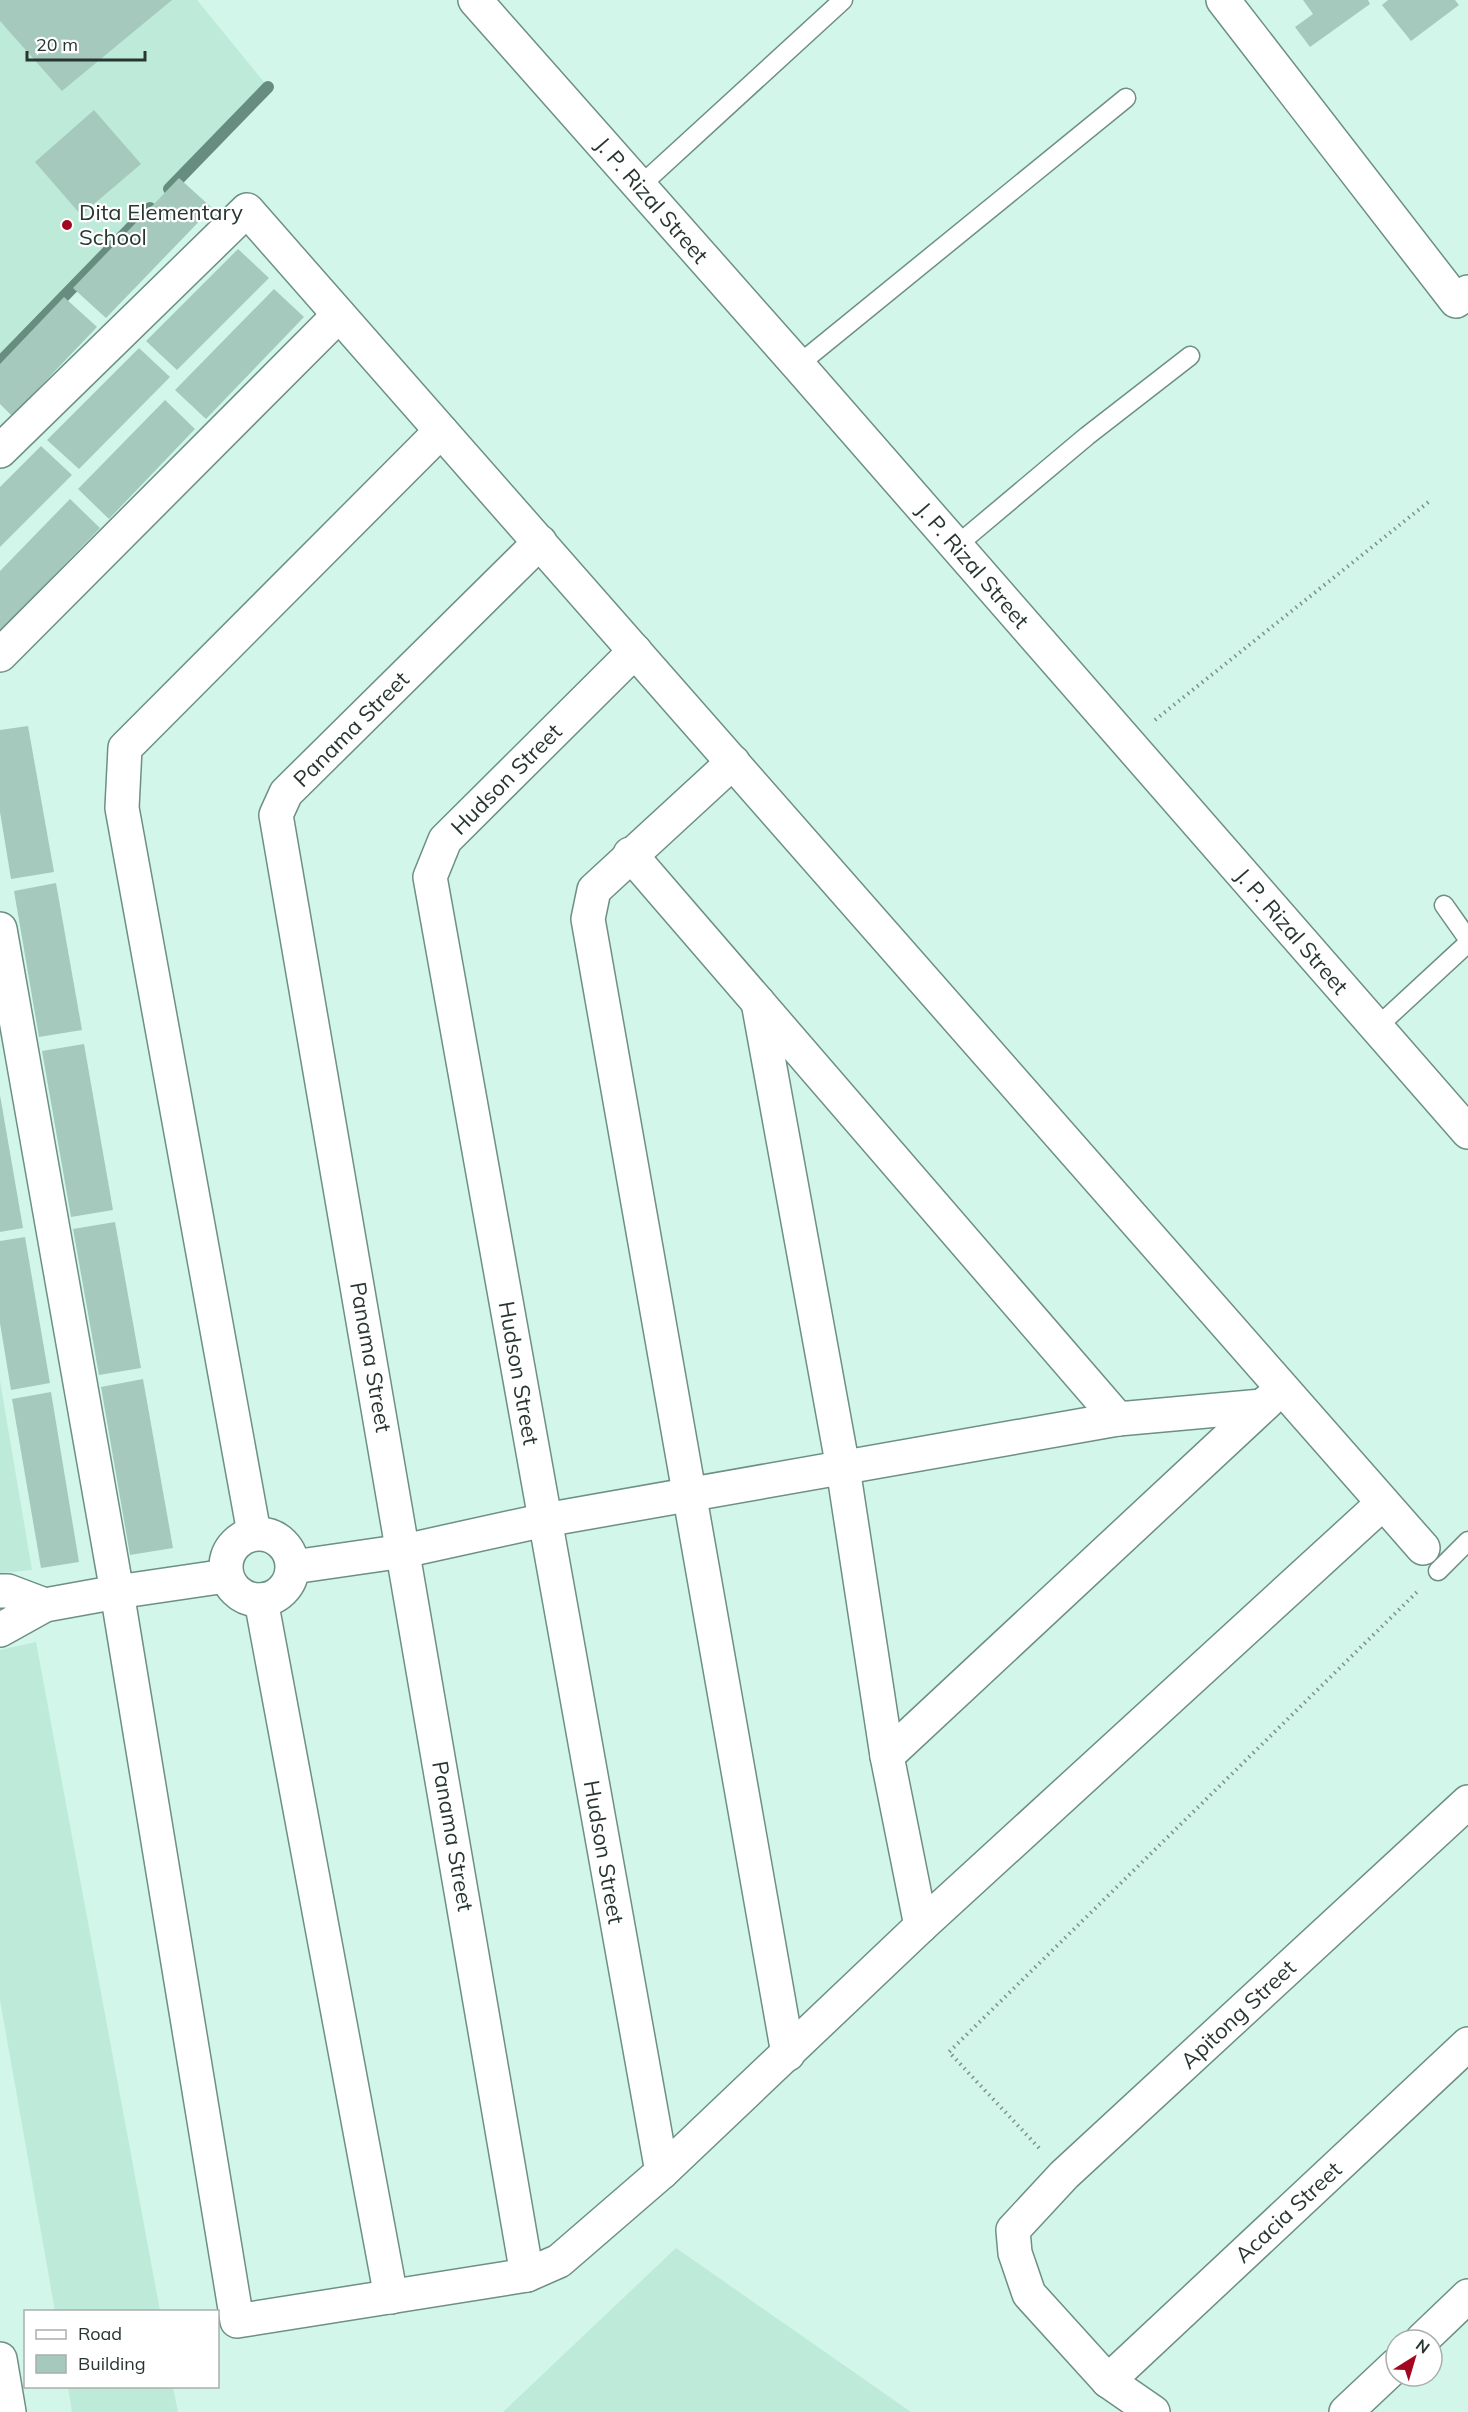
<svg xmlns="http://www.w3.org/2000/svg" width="1468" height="2412" font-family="Mulish,sans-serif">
	<rect width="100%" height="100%" fill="#d2f6ea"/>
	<g fill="#beeada">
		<polygon points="0,0 197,0 268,87 0,362"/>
		<polygon points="0,1381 32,1570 0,1573"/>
		<polygon points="36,1642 160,2311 55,2311 0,2000 0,1650"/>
		<polygon points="676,2248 911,2412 503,2412"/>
		<polygon points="68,2387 173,2387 178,2412 72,2412"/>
	</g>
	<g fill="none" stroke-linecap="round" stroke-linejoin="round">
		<g stroke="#668d80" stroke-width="12">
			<polyline points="169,189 268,87"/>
			<polyline points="0,362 150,208"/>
		</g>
	</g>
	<g fill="#a6c9bd">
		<polygon points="0,0 172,0 62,91 0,21"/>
		<polygon points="1303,0 1368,0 1370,4 1310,47 1295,27 1313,14"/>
		<polygon points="1388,0 1455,0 1459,5 1411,41 1382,5"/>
		<polygon points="94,110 141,164 81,215 35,162"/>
		<polygon points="179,178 212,208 106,318 73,288"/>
		<polygon points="238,249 269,278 177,370 146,341"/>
		<polygon points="274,289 304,317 206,419 175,390"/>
		<polygon points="64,297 97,327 12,416 0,404 0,364"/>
		<polygon points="139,348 170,377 79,469 47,440"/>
		<polygon points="165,400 195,429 109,519 78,489"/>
		<polygon points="41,446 72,475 0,547 0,487"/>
		<polygon points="70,499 100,528 0,631 0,571"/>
		<polygon points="28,726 54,872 11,879 0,812 0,730"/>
		<polygon points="56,883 82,1030 39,1037 14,891"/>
		<polygon points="84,1044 113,1210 71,1217 42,1051"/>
		<polygon points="0,1095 23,1228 0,1232"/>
		<polygon points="115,1222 141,1368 99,1375 73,1229"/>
		<polygon points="25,1237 50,1383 11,1390 0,1323 0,1241"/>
		<polygon points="143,1379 173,1548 130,1555 101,1387"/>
		<polygon points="51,1392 79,1562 41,1568 12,1399"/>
	</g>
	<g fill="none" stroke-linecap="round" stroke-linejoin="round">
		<g stroke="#6e8f84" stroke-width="21">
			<g id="service">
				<polyline points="640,186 843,0"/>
				<polyline points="798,365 1126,98"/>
				<polyline points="956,546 1087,436 1190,356"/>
				<polyline points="1444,905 1468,939"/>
				<polyline points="1376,1028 1468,943"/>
				<polyline points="1438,1571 1468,1541"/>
			</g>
		</g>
		<g stroke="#6e8f84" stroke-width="36">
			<g id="minor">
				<polyline points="1223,0 1456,301 1468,292"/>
				<polyline points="0,451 247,210 1423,1548"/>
				<polyline points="635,651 445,840 430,877 662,2172"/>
				<polyline points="0,655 339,315"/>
				<polyline points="733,762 594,890 588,919 788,2054"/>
				<polyline points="630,854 1118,1419"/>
				<polyline points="0,929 117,1592 237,2321 527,2275 559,2261 662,2172 921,1926 1383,1503"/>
				<polyline points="758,1002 843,1468 887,1756 921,1926"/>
				<polyline points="254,1533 122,808 125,748 441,431"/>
				<circle cx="259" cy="1567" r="33"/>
				<polyline points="293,1567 404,1551 545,1520 1118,1419 1262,1406"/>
				<polyline points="0,1591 8,1591 45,1605"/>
				<polyline points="261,1600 391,2297"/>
				<polyline points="0,1630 45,1605 117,1592 226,1576"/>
				<polyline points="887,1756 1268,1401"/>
				<polyline points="527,2275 276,815 286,793 540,542"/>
				<polyline points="1422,2340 1468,2296"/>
				<polyline points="1108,2381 1468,2044"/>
				<polyline points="1153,2412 1108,2381 1029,2294 1015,2253 1013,2230 1064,2175 1468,1802"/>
				<polyline points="1346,2412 1396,2365"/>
			</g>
		</g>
		<g stroke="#6e8f84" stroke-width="36">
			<polyline id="secondary" points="475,0 798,365 1468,1132"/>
		</g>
		<g stroke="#6e8f84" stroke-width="36">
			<polyline id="trunk" points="0,2359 9,2412"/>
		</g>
		<g stroke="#7a938b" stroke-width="4" stroke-dasharray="1.5 4.5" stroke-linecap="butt">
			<polyline points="1155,720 1431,500"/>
			<polyline points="1039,2148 949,2052 1419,1590"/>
		</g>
		<use href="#service" stroke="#fff" stroke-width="18"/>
		<use href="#minor" stroke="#fff" stroke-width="33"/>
		<use href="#secondary" stroke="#fff" stroke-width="33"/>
		<use href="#trunk" stroke="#fff" stroke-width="33"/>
	</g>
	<circle fill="#a3071f" stroke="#fff" stroke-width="2" cx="67" cy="225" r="6"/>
	<g text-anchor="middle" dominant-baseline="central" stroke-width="4.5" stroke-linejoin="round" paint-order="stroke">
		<g font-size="22" fill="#283632" stroke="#fff">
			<text transform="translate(652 200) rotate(49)">J. P. Rizal Street</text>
			<text transform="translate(973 565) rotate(49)">J. P. Rizal Street</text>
			<text transform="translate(351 729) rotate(-45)">Panama Street</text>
			<text transform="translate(506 779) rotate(-45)">Hudson Street</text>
			<text transform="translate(1292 931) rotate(49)">J. P. Rizal Street</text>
			<text transform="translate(371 1357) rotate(80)">Panama Street</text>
			<text transform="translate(519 1373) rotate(80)">Hudson Street</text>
			<text transform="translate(453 1836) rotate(80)">Panama Street</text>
			<text transform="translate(604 1852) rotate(80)">Hudson Street</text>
			<text transform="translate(1238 2014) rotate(-43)">Apitong Street</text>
			<text transform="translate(1288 2212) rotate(-43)">Acacia Street</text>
		</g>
		<g font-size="22" fill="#283632" stroke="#fff" text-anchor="start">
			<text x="79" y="212">Dita Elementary<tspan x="79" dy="25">School</tspan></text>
		</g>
	</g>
	<rect x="24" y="2310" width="195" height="78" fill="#ffffff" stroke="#a9afad" stroke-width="1.5"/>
	<rect x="36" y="2330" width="30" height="9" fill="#ffffff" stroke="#a9afad" stroke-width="1.5"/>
	<text x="78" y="2340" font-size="18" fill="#283632">Road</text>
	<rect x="36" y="2355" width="30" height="18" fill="#a6c9bd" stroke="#a9afad" stroke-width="1.5"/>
	<text x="78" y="2370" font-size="18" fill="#283632">Building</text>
	<g transform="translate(1414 2358) rotate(37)"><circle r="28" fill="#ffffff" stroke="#a9afad" stroke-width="1.5"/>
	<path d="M0-4.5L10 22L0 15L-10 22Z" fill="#a3071f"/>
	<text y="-9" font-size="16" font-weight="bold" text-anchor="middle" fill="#283632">N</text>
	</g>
	<path d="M27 51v9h118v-9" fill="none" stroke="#283632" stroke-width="3"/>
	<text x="36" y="51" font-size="18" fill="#283632" stroke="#ffffff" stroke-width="4.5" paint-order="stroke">20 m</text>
</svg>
